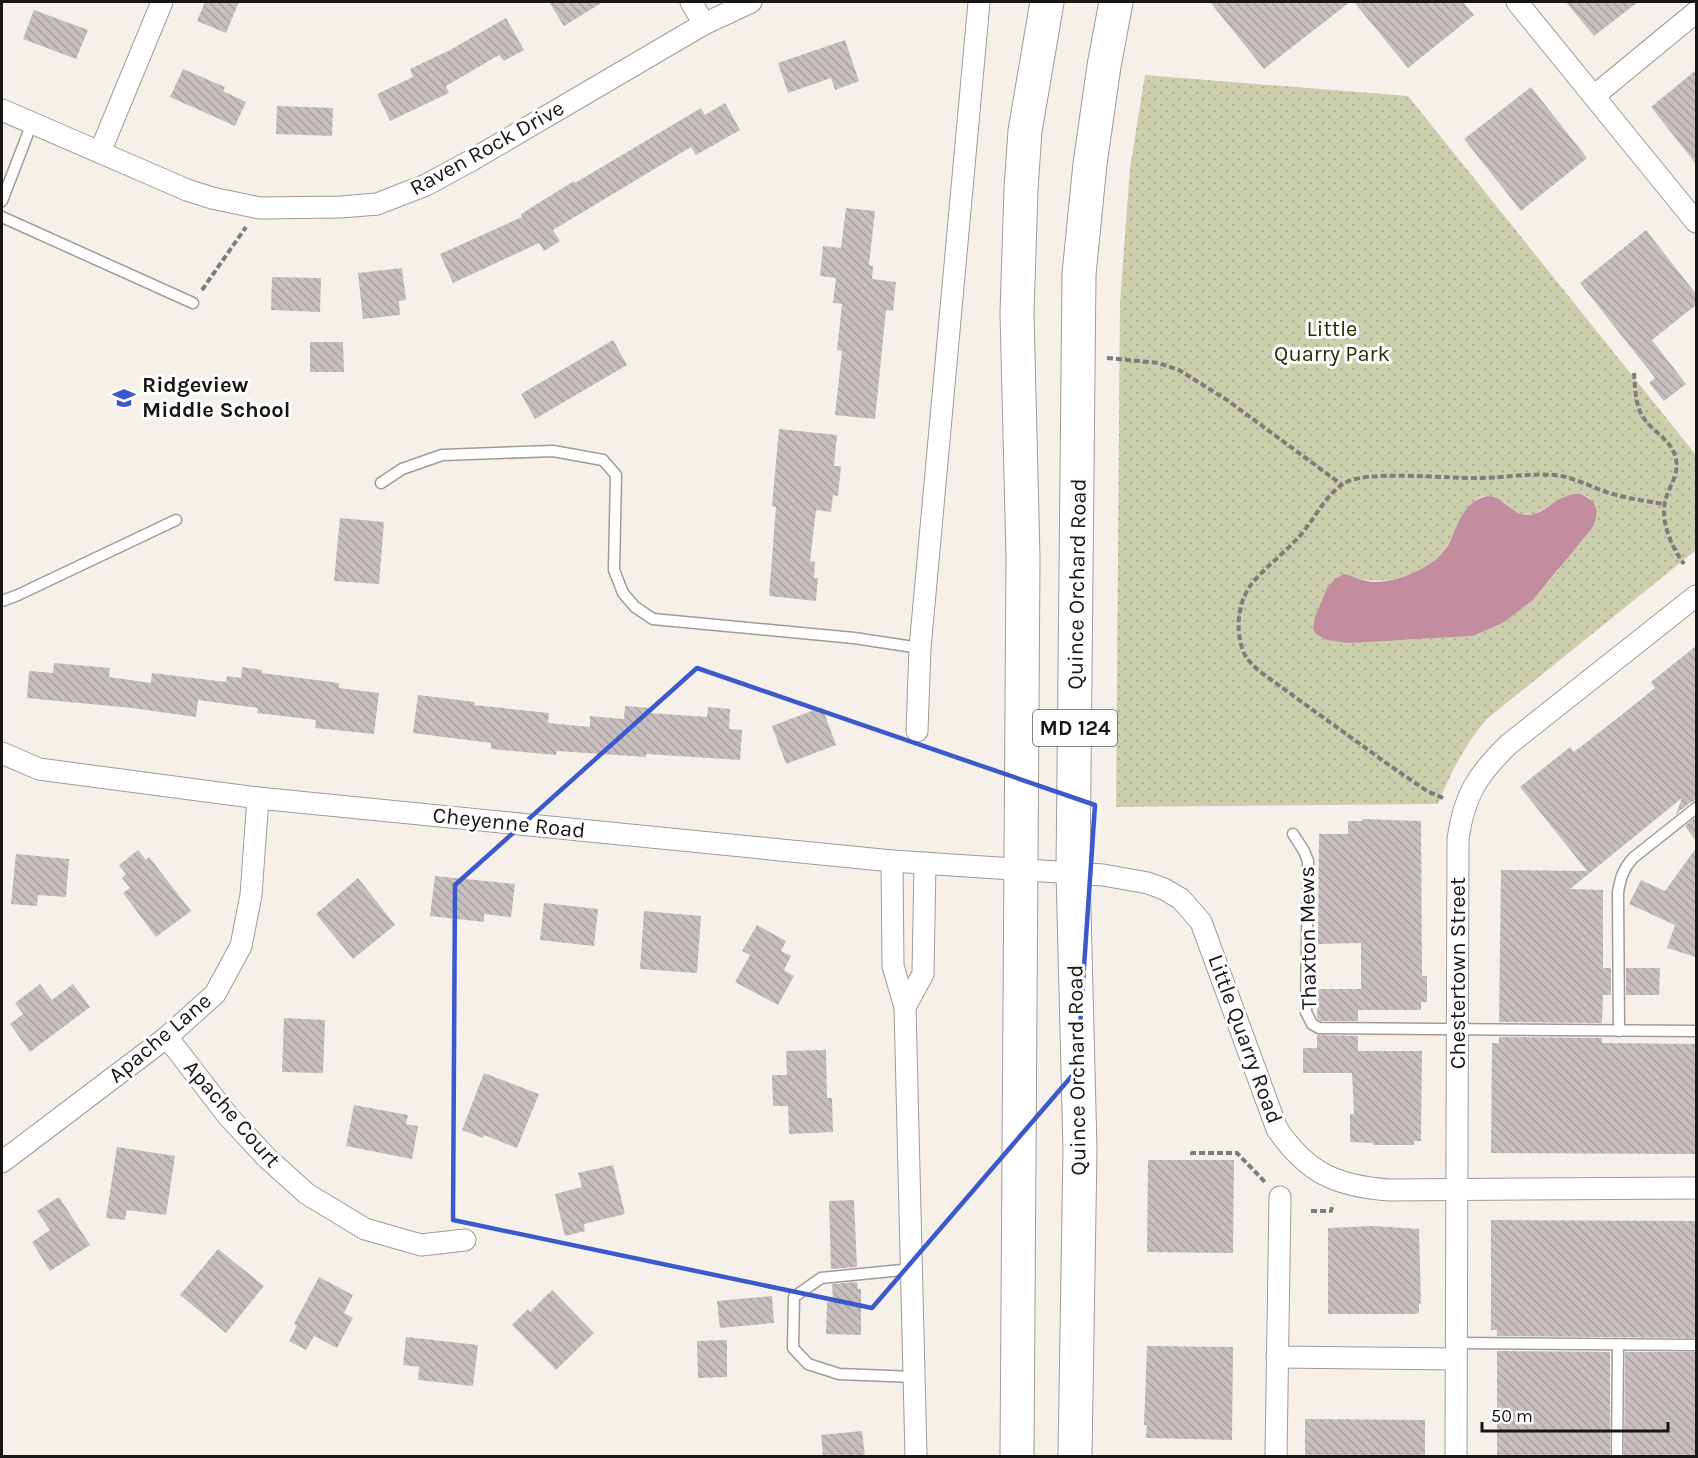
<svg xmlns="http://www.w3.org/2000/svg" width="1698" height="1458" font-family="Karla,sans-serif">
	<defs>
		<pattern id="park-dots" width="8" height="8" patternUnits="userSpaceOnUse" patternTransform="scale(1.5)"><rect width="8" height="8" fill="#cbcfad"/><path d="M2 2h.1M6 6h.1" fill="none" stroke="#aeb194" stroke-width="1.8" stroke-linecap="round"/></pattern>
		<pattern id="building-back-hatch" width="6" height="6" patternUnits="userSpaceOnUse" patternTransform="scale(1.5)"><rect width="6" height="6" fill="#c7bfbe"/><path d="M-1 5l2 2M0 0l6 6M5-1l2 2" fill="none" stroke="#aaa3a3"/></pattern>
	</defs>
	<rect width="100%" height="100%" fill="#f6f0eb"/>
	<path fill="url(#park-dots)" fill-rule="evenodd" d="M1145,75L1408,96L1696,455V550L1488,718C1465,744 1451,772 1438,804L1116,807L1120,303L1130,168ZM1581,494L1590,498L1557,572L1533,600L1503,623L1473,636L1401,640L1352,576C1383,589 1430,574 1448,545C1461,525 1460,508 1483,496L1504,502L1514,511L1524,515L1536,514L1566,496Z"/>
	<path fill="#c38da0" d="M1581,494C1598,502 1600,512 1592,528L1533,600L1503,623L1473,636L1348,643L1327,640L1316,634L1313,628L1315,617L1327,588L1335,579L1344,574C1354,576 1364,582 1375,582C1400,582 1438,566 1450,542C1457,526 1463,505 1481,498C1500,490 1509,514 1526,515C1542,516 1553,500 1567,496C1571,494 1577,494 1581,494Z"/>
	<g fill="url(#building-back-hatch)">
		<polygon points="205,2 239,2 226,33 197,21"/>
		<polygon points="549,2 603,2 564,26"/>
		<polygon points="1210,2 1350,2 1264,69"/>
		<polygon points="1354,2 1463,2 1474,15 1408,68"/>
		<polygon points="1566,2 1638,2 1594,36"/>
		<polygon points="34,10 88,30 76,59 23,39"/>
		<polygon points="506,18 524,50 504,61 499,55 446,86 449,93 390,121 377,94 413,77 410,69 450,50"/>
		<polygon points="845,40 859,81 835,90 831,78 788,93 778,63"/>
		<polygon points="183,69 225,87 223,91 246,102 235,126 170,97"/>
		<polygon points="1696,70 1696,164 1651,107"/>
		<polygon points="1531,87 1587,158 1521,211 1464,139"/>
		<polygon points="725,103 740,130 696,155 691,147 553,230 560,241 544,251 539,243 453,283 440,254 522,217 521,214 574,181 575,183 701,108 705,115"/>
		<polygon points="277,106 333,108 332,136 276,134"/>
		<polygon points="846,208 875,211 869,265 873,266 872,279 896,282 893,311 886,310 875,419 835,415 842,351 837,350 842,304 833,303 836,278 820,276 823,246 841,248"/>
		<polygon points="1646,230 1696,294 1696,305 1652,340 1686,384 1664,401 1649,383 1655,378 1580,283"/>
		<polygon points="402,268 406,300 399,301 400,315 363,319 358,273"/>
		<polygon points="272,277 321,278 320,312 271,310"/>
		<polygon points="613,340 627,365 535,419 521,394"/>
		<polygon points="310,342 343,342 344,372 310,372"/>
		<polygon points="779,429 837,435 834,466 841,466 838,496 833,495 831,512 816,510 810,561 815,562 814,578 818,578 816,601 769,596 776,507 772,506"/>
		<polygon points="340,518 384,522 379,584 334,581"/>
		<polygon points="1696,646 1696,801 1691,802 1676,814 1682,798 1570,889 1603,890 1603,968 1611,968 1611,995 1603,995 1602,1023 1499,1022 1501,870 1587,871 1520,787 1570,747 1574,752 1624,713 1655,688 1651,682"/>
		<polygon points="54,663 110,668 109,677 151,683 152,673 226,682 227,676 241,678 242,667 262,670 262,673 339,683 339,688 379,693 374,734 315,728 316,720 257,713 258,708 198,700 196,717 132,708 27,698 29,671 53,673"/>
		<polygon points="418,695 475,702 474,705 549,713 548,723 590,727 590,716 624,719 625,706 650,708 649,713 707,717 708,707 730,709 729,729 742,730 740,760 646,754 646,757 557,751 556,755 491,749 491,743 413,733"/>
		<polygon points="822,707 836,745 786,764 772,726"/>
		<polygon points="1696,817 1696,841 1685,826"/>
		<polygon points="1362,819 1421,821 1422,976 1427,976 1427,1002 1421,1002 1421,1010 1358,1010 1358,1021 1321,1021 1317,1018 1318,989 1361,989 1361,943 1318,944 1319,834 1348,834 1348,821 1362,821"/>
		<polygon points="1696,848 1696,957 1667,948 1675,925 1629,904 1641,880 1665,891"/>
		<polygon points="138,850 146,860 149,857 191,911 156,937 123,893 130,888 122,878 126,874 119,865"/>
		<polygon points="16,854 69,859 66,897 38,895 37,906 11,904"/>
		<polygon points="435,876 515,884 511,917 484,914 484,922 430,916"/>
		<polygon points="358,878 395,925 353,959 316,914"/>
		<polygon points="544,903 598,909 594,946 540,940"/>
		<polygon points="644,911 701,916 697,973 640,969"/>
		<polygon points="757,925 786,941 781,951 791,956 784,970 794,976 778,1005 735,982 750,955 742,951"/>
		<polygon points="1626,968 1660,968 1659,995 1626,995"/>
		<polygon points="40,984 52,1000 73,984 90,1007 30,1052 10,1024 23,1014 15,1003"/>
		<polygon points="284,1018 325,1020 323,1073 282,1072"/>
		<polygon points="1317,1035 1358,1036 1358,1051 1422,1051 1421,1141 1414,1141 1414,1145 1373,1145 1373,1143 1350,1142 1350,1114 1354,1114 1352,1073 1303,1073 1303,1048 1317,1048"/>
		<polygon points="1499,1037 1602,1038 1602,1043 1696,1044 1696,1154 1491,1153 1492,1043 1499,1043"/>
		<polygon points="826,1050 827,1098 832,1098 833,1132 789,1134 788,1106 773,1106 772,1075 787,1075 786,1051"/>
		<polygon points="484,1073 539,1094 517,1148 484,1135 483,1138 462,1130"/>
		<polygon points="354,1105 408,1115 406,1124 418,1126 412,1159 346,1146"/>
		<polygon points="117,1147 175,1156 166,1215 127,1210 125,1220 106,1218"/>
		<polygon points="1148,1160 1234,1160 1233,1253 1147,1252"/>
		<polygon points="613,1165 625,1214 584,1224 585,1231 565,1236 555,1194 582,1187 578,1173"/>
		<polygon points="59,1197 90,1245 50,1271 32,1242 50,1230 37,1211"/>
		<polygon points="854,1200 857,1267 831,1269 829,1201"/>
		<polygon points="1491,1220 1696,1221 1696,1338 1497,1336 1497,1330 1491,1330"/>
		<polygon points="1373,1226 1419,1229 1421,1304 1419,1303 1419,1312 1416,1314 1328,1314 1328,1228"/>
		<polygon points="218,1249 264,1286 226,1333 180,1295"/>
		<polygon points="319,1277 353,1295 344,1313 353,1318 337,1348 314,1336 306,1350 289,1341 297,1326 294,1324"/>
		<polygon points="857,1282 858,1289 861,1289 861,1335 826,1334 827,1302 833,1301 832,1284"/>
		<polygon points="552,1290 594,1333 556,1370 512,1325 528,1309 530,1312"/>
		<polygon points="772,1296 774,1323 720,1328 717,1301"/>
		<polygon points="406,1337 478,1345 473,1386 418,1380 419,1367 403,1365"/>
		<polygon points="727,1340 727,1377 698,1378 697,1341"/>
		<polygon points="1147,1346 1233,1347 1232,1440 1146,1438 1147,1425 1144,1425"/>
		<polygon points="1497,1351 1610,1352 1610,1456 1497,1456"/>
		<polygon points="1625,1352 1696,1352 1696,1456 1624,1456"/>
		<polygon points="1305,1419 1425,1420 1425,1456 1305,1456"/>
		<polygon points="862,1431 865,1456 823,1456 821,1435"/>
	</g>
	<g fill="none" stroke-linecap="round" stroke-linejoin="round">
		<g stroke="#a29b97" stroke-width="13">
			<g id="lane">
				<polyline points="2,201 32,123"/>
				<polyline points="2,217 193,303"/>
				<polyline points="381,483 402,469 442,455 553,451 603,460 616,475 614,570 623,593 635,607 653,619 854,638 920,648"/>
				<polyline points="2,601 18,595 176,520"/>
				<polyline points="1293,834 1304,851 1308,861 1306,1012 1312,1024 1319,1028 1696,1031"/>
				<path d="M1619,1031L1618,893C1620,879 1623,869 1633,858L1696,808"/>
				<polyline points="912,1269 821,1278 794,1297 793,1348 808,1364 839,1374 914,1377"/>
				<polyline points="1456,1343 1696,1345"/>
				<polyline points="1617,1456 1618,1345"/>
			</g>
		</g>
		<g stroke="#a29b97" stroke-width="23">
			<g id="street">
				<polyline points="691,2 704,24"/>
				<polyline points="1517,2 1696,222"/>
				<polyline points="1594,96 1696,12"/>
				<polyline points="2,110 187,190 212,198 260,208 341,207 377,204 426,185 472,160 704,24 751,2"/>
				<polyline points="100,152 162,2"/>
				<polyline points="917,731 920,648 979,2"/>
				<path d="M2,753L39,769L258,798L892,861L1103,875L1148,883L1164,889L1181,899L1201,922L1277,1129C1307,1173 1336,1186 1389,1190L1696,1188"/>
				<polyline points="892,861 893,966 905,1007 916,1456"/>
				<polyline points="905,1007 923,974 925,863"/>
				<polyline points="167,1037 228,1116 267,1158 307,1194 365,1229 421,1245 465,1240"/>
				<polyline points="2,1162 167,1037 215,994 241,946 251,895 258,798"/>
				<polyline points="1277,1357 1456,1359"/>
				<polyline points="1276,1456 1280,1197"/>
				<path d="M1456,1456L1458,839C1464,795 1478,774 1509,744L1696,596"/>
			</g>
		</g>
		<g stroke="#a29b97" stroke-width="35">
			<g id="primary">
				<polyline points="1017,1456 1023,557 1017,313 1021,189 1025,131 1047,2"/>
				<polyline points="1075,1456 1080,1149 1073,872 1079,274 1090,164 1104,66 1116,2"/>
			</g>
		</g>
		<g stroke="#807c79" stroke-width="4" stroke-dasharray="6 3" stroke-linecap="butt">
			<polyline points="202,290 246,227"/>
			<polyline points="1107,358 1159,363 1179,370 1227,400 1341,484"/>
			<path d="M1634,373C1635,386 1635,405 1643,417C1653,433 1673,440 1676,460C1679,472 1671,484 1667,495C1658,518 1671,546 1684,564"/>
			<path d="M1443,798L1427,791L1389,765L1259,671C1253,665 1247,660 1244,653C1234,630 1238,599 1254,581C1267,566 1283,554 1296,540C1313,523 1323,497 1343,484C1364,469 1448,479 1478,478C1503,478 1529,473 1555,475C1573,477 1589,486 1606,492C1625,498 1645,501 1664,504"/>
			<polyline points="1192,1155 1192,1153 1237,1153 1265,1182"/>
			<polyline points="1311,1211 1331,1211 1333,1204"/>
		</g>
		<use href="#lane" stroke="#fff" stroke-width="10"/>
		<use href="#street" stroke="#fff" stroke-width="21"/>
		<use href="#primary" stroke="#fff" stroke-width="33"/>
	</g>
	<path fill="none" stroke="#3b59cb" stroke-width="4.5" stroke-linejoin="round" d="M697,668L1095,805L1077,1070L872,1308L453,1220L455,885Z"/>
	<defs>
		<g id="school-bare" transform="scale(1.8)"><path d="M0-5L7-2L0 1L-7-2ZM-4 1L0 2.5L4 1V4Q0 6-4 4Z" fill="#3b59cb" stroke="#fefefe" stroke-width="2.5" paint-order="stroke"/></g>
	</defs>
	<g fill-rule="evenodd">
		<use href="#school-bare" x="124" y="398"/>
	</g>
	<g text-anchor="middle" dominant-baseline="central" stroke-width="6" stroke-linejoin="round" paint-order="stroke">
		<rect fill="#fefefe" stroke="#5e5c5c" stroke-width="1.5" x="1033" y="710" width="84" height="36" rx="4.5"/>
		<g font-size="21" font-weight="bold" fill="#191716">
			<text x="1075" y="728">MD 124</text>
		</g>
		<g font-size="22" fill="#191716" stroke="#fefefe">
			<text transform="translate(487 148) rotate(-29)">Raven Rock Drive</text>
			<text transform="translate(1077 584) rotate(-89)">Quince Orchard Road</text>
			<text transform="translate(509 823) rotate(6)">Cheyenne Road</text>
			<text transform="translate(1308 938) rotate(-91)">Thaxton Mews</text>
			<text transform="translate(1458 973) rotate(-90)">Chestertown Street</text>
			<text transform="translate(160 1038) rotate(-40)">Apache Lane</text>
			<text transform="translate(1245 1039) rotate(70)">Little Quarry Road</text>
			<text transform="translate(1077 1070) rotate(-91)">Quince Orchard Road</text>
			<text transform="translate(232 1114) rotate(49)">Apache Court</text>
		</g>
		<g font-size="22" fill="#2a2c02" stroke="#fefefe">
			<text x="1332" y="329">Little<tspan x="1332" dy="25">Quarry Park</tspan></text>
		</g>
		<g font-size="22" font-weight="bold" fill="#191716" stroke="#fefefe" text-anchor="start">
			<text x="142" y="385">Ridgeview<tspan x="142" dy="25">Middle School</tspan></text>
		</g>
	</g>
	<rect width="1698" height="1458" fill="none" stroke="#191716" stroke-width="6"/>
	<path d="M1482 1422v9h186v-9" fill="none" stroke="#191716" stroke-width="3"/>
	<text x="1491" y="1422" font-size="18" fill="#191716" stroke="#fefefe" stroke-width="4.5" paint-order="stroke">50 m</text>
</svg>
